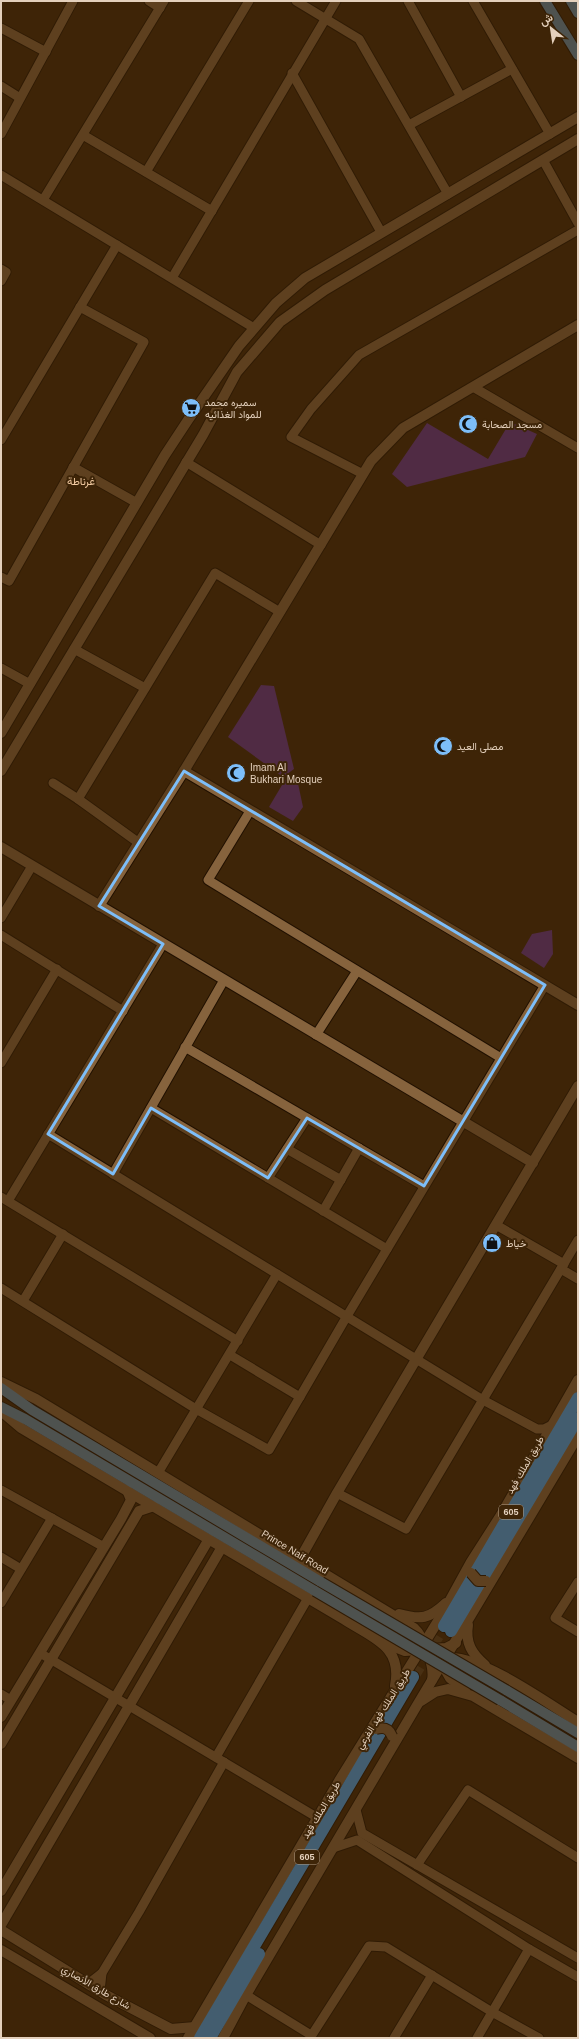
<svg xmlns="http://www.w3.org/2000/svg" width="579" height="2039" font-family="Helvetica,Vazirmatn,sans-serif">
	<rect width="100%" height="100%" fill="#3e2508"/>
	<g fill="#66338e">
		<polygon points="510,422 537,434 525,457 407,487 392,474 427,423 488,459"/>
		<polygon points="261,685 274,686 294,769 283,777 228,737"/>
		<polygon points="296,774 303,807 293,821 269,807 285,780"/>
		<polygon points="552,930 553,954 544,968 521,953 532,934"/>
	</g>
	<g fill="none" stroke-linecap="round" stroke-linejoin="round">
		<polyline stroke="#573f23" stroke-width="12" stroke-dasharray="12 6" stroke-linecap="butt" points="413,1677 444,1626"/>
		<g stroke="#201000" stroke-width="11">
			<g id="street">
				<polyline points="149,1 160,8"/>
				<polyline points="296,1 359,39 448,194"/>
				<polyline points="408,1 461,97"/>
				<polyline points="473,1 550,134"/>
				<polyline points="1,28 46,52"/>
				<polyline points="292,73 381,232"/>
				<polyline points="1,86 20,98"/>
				<polyline points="409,125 512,69"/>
				<polyline points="1,134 73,1"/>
				<polyline points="83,135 212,211"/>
				<polyline points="543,160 578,223"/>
				<polyline points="146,172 249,1"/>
				<polyline points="1,175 254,328"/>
				<polyline points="43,200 164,1"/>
				<polyline points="1,269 6,272 1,281"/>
				<polyline points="172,278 336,1"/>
				<polyline points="473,387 578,448"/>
				<polyline points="1,440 117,245"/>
				<polyline points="186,462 321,545"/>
				<polyline points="73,467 137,503"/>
				<polyline points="363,474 291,437 311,409 359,355 578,230"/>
				<polyline points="1,577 9,581 144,342 80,307"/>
				<polyline points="74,649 145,688"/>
				<polyline points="1,668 30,684"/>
				<polyline points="53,783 78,799"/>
				<polyline points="250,811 208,880 501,1058"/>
				<polyline points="139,843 78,799 215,573 280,612"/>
				<polyline points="1,918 32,866"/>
				<polyline points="1,935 123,1011"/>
				<polyline points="316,1035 357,971"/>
				<polyline points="185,1047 424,1186"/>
				<polyline points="1,1063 57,969"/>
				<polyline points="151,1108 387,1249"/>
				<polyline points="48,1134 483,1400 537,1429 544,1429 552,1425"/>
				<polyline points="287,1149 341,1180"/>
				<polyline points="113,1174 224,980"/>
				<polyline points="268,1178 307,1118"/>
				<polyline points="1,1197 238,1341"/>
				<polyline points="8,1201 163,944"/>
				<polyline points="323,1211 359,1148"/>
				<polyline points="496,1225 564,1264"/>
				<polyline points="561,1269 578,1279"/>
				<polyline points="1,1288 196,1409 269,1450 347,1316 545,985"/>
				<polyline points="23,1301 63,1234"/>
				<polyline points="230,1355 300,1397"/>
				<polyline points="158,1473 277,1274"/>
				<polyline points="1,1490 104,1547"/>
				<polyline points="337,1493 406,1529 578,1240"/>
				<polyline points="1,1557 21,1569"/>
				<polyline points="578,1582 555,1618 578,1632"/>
				<polyline points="1,1603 52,1518"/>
				<polyline points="40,1653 318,1818"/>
				<polyline points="1,1694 11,1700"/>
				<polyline points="216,1757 308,1598"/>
				<polyline points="356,1810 362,1833 578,1958"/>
				<polyline points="333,1848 357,1840 529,1949 578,1977"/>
				<polyline points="417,1865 468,1790 578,1858"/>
				<polyline points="102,1973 139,1912 224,1762"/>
				<polyline points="88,1984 102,1973 100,1991"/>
				<polyline points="246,1995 311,2035"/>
				<polyline points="310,2038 369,1946 386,1947 492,2012 539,2038"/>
				<polyline points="394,2038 432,1975"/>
				<polyline points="477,2038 529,1949"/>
			</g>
		</g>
		<g stroke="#201000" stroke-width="12">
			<g id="secondary">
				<polyline points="1,733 165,455 188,420 239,346 276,303 305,278 578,117"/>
				<polyline points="1,771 203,435 237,372 280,322 325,290 578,139"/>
				<polyline points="184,771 578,1005"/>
				<polyline points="1,847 533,1163"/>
				<polyline points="99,906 184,771 371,461 403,428 578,325"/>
				<path d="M1,1382L36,1399L414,1628C424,1637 435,1667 432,1680"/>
				<path d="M1,1411L21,1428L345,1620C373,1638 403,1646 395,1686"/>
				<polyline points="300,1559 337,1493 578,1086"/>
				<path d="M399,1614C421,1620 429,1619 446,1603"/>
				<path d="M468,1625C465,1643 472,1654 485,1665"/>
				<polyline points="385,1643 405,1651 446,1648 456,1643"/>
				<path d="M449,1658C482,1656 547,1703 578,1722"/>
				<polyline points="442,1664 450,1678 465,1690"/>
				<polyline points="421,1701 435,1692 448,1689 473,1696 578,1758"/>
				<polyline points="1,1717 121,1519 131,1500 127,1490"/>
				<polyline points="1,1744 139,1511 154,1506"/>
				<polyline points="1,1891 209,1539"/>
				<polyline points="1,1925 222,1547"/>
				<polyline points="1,1930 106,1995 171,2029 195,2027"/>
				<polyline points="1,1950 150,2038"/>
				<polyline points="188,2038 339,1781 443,1613 471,1562 501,1515 578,1380"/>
				<polyline points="223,2038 246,1995 416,1707 578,1436"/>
			</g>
		</g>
		<g stroke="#201000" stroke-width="12">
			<g id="primary">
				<polyline points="545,1 578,55"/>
				<polyline points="571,1 578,13"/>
				<polyline points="1,1388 32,1410 321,1582"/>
				<polyline points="1,1407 25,1419 315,1591"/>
				<polyline points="506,1690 578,1733"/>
				<polyline points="500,1700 578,1747"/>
			</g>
		</g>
		<g stroke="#201000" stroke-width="14">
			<g id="highway">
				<polyline points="444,1626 578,1398"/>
				<polyline points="451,1631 578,1418"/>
				<polyline points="200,2038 413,1677"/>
				<polyline points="210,2038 259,1954"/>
			</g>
		</g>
		<use href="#street" stroke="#86633d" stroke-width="9"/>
		<use href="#secondary" stroke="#86633d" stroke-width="10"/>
		<use href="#primary" stroke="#6389a7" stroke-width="10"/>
		<use href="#highway" stroke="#4ba3ed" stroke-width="12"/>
		<g stroke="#201000" stroke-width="12" stroke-linecap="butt">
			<g id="secondary-bridge">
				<polyline points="471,1573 478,1581 486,1581"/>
				<path d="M376,1729C384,1727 389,1728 392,1736"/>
			</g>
		</g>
		<g stroke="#201000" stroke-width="12" stroke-linecap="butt">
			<g id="primary-bridge">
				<polyline points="321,1582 506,1690"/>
				<polyline points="315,1591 500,1700"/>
			</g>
		</g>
		<use href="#secondary-bridge" stroke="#86633d" stroke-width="10"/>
		<use href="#primary-bridge" stroke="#6389a7" stroke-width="10"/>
	</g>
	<path d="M0 0H579V2039H0ZM184,771L545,985L424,1186L307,1118L268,1178L151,1108L113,1174L48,1134L163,944L99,906Z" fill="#3e2508" fill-opacity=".55" fill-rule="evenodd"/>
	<path fill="none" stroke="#7dbef9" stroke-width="3" stroke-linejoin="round" d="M184,771L545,985L424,1186L307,1118L268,1178L151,1108L113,1174L48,1134L163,944L99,906Z"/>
	<defs>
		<g id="supermarket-disc" transform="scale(1)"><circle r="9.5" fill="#7dbef9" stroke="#3e2508"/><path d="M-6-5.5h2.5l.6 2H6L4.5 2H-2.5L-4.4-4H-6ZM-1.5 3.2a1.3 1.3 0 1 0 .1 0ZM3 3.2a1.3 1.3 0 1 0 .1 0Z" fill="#111"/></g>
		<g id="mosque-disc" transform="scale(1)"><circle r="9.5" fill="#7dbef9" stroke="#3e2508"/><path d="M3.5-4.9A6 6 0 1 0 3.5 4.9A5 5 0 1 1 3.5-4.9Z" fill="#111"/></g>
		<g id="shop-disc" transform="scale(1)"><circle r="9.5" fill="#7dbef9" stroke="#3e2508"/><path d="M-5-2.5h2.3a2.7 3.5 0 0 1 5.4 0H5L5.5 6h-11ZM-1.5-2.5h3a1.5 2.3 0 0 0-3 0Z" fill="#111"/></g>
	</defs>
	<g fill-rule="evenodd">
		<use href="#supermarket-disc" x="191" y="408"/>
		<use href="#mosque-disc" x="468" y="424"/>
		<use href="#mosque-disc" x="443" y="746"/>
		<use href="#mosque-disc" x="236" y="773"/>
		<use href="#shop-disc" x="492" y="1243"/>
	</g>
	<g text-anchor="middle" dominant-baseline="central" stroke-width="4" stroke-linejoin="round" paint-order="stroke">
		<g fill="#3e2508" stroke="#b29d86" stroke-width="1">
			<rect x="499" y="1505" width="24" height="14" rx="3"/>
			<rect x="295" y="1850" width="24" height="14" rx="3"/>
		</g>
		<g font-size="9" font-weight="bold" fill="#e4d0bc">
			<text x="511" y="1512">605</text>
			<text x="307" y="1857">605</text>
		</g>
		<g font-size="10" fill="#e4d0bc" stroke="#3e2508" text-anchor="start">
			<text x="205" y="402">سميره محمد<tspan x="205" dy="12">للمواد الغذائيه</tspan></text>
			<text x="482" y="424">مسجد الصحابة</text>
			<text x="457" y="746">مصلى العيد</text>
			<text x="250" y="767">Imam Al<tspan x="250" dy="12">Bukhari Mosque</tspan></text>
			<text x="506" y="1243">خياط</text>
		</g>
		<g font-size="10" fill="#e4d0bc" stroke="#3e2508">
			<text transform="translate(525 1465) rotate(-60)">طريق الملك فهد</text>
			<text transform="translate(295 1552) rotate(31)">Prince Naif Road</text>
			<text transform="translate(383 1709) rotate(-58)">طريق الملك فهد الفرعي</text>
			<text transform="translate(321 1810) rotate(-59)">طريق الملك فهد</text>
			<text transform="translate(96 1987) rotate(30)">شارع طارق الأنصاري</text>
		</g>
		<g font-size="11" fill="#f4cca3" stroke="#3e2508">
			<text x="81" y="481">غرناطة</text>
		</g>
	</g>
	<rect width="579" height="2039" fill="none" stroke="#e4d0bc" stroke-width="4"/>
	<g transform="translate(551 28) rotate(330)" stroke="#3e2508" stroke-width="3" paint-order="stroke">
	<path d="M0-3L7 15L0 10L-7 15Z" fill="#e4d0bc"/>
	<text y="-6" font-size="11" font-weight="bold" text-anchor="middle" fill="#e4d0bc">ش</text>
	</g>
</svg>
